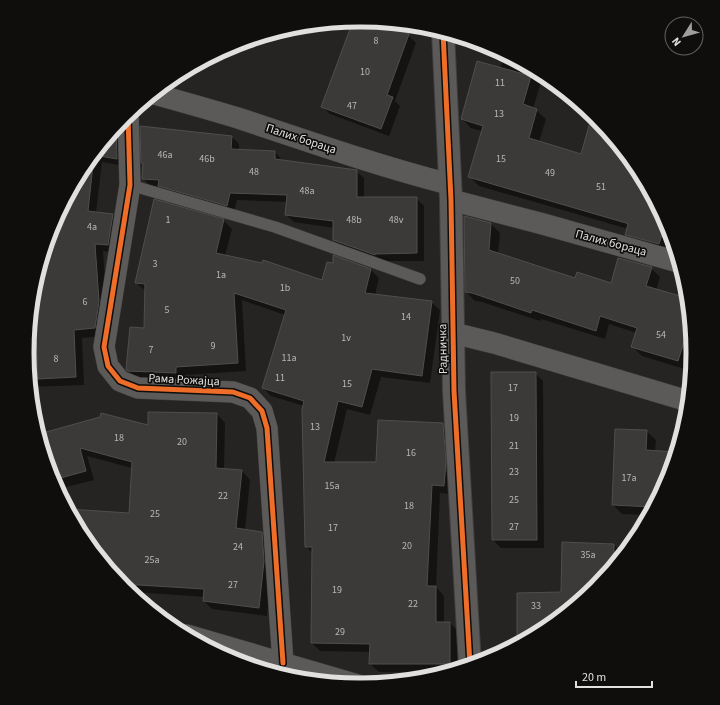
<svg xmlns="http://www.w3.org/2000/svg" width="720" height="705" font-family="'Source Sans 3',sans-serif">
	<rect width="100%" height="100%" fill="#262423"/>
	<g fill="#0007">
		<polygon points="360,20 391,23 389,28 408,35 416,43 395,101 400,106 389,136 330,114 323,107 354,21"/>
		<polygon points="505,55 543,75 533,109 536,110 546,119 539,142 582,155 592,119 598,121 637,168 667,225 673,243 671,243 668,253 636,244 626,234 628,229 479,186 470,177 482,131 471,128 462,119 500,68"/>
		<polygon points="119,124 125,166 102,162 96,213 113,215 121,223 116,253 103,251 107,310 103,336 82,338 84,385 31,387 28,352 34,287 53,225 58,216 62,216 63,206 84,168"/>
		<polygon points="232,137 239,144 239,151 275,152 282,160 356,171 364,178 364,198 416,198 424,206 424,261 382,261 342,248 334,240 334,228 294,222 286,215 288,202 237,200 234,213 166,193 160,187 150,186 143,178"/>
		<polygon points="223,220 232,229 225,256 323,281 371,270 379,278 375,295 431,302 440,310 430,383 381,377 370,415 347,409 334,463 377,463 443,424 451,433 452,494 440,493 436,587 444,596 444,623 450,623 458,631 458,668 445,672 379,672 370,664 371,652 320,651 312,643 313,553 306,547 304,406 271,396 263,388 285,315 242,300 246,371 185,375 184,381 137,379 127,369 145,329 146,291 136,283"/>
		<polygon points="491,224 500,233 498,254 576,280 611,284 651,268 660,277 656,290 687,299 692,353 691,371 642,356 633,347 637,333 609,324 605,339 541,319 540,321 482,302 475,301 466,292"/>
		<polygon points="535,373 543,381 544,548 501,548 493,540"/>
		<polygon points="217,414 225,423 224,470 242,471 250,480 245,530 262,532 270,541 272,570 267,616 212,609 204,601 205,597 134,592 125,584 132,468 87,456 94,480 58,489 53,480 39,435 100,418 149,426"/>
		<polygon points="646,431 656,440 655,452 675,453 667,480 648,515 622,514 613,505"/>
		<polygon points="614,545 622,553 622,555 595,588 562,593"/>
	</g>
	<g fill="#3b3a39" stroke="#4f4e4d">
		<polygon points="360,20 374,21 409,34 387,95 393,97 381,129 321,107 353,21"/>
		<polygon points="477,61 531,76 523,104 537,109 529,138 581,154 592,115 595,118 637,168 666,222 659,244 625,235 628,224 626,223 468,177 483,126 461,119"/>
		<polygon points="140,126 232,136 231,149 275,151 275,159 357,170 357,197 417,197 417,253 375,254 375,255 333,240 333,221 285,215 287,195 230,193 227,206 158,186 159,180 142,179 143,163 141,163"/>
		<polygon points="116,128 117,159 94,155"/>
		<polygon points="94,155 88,211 113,214 108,245 95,244 99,301 95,328 74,330 76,377 38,379 36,332 30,332 34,287 53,225 84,168"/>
		<polygon points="154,199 224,219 216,253 262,263 263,260 322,280 327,262 333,263 333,255 371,269 365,293 432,301 422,376 372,369 362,407 338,401 324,462 376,462 378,420 443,423 446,461 444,486 432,485 427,586 436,586 436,622 450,622 450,664 369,664 370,644 311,643 312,547 305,547 302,410 304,401 262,388 286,310 234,293 238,363 176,367 176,373 127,371 126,369 130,327 144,328 145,284 135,283"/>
		<polygon points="464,216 491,223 489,250 575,278 577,272 611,283 618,258 652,267 646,286 687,298 690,323 678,361 631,347 637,328 600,316 596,331 532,310 531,313 472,293 465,292"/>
		<polygon points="491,372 536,372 537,540 492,540"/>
		<polygon points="148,412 217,413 216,468 242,470 236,528 262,532 264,561 259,608 203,601 204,589 122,584 83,537 68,509 129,513 132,462 80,448 86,471 53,480 39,434 100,417 101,413 148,425"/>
		<polygon points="615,429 647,430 646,450 676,452 667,480 653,507 612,505"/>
		<polygon points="562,542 614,544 614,565 595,588 545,629 517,644 517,593 561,592"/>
	</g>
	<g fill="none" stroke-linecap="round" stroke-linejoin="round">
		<g stroke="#413f3f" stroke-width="12">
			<polyline id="service" points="130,185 275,227 420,279"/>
		</g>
		<g stroke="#413f3f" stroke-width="22">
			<g id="minor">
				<path d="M154,94C183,102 212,110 241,119C310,142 379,166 449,184"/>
				<polyline points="128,115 130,185 104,347 108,366 120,381 138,388 233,392 250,398 262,411 267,428 283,663"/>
				<polyline points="451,200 543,224 678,262"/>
				<polyline points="453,333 494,343 688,401"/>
				<polyline points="187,635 358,685"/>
			</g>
		</g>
		<g stroke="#413f3f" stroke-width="24">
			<polyline id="tertiary" points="443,32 451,200 454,391 470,665"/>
		</g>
		<use href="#service" stroke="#5c5a59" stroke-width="11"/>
		<use href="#minor" stroke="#5c5a59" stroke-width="21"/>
		<use href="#tertiary" stroke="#5c5a59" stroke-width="22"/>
		<g stroke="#0f0e0d" stroke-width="8">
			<g id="cycleway">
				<polyline points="443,32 451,200 454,391 470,665"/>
				<polyline points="128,115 130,185 104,347 108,366 120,381 138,388 233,392 250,398 262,411 267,428 283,663"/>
			</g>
		</g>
		<use href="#cycleway" stroke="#ee6e29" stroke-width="5"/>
	</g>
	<g text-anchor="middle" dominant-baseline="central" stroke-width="3.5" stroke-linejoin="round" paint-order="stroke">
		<g font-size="10" fill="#b8b6b6">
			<text x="376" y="41">8</text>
			<text x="365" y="72">10</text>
			<text x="500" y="83">11</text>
			<text x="352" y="106">47</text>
			<text x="499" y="114">13</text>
			<text x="165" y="155">46a</text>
			<text x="207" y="159">46b</text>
			<text x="501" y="159">15</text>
			<text x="254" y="172">48</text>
			<text x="550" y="173">49</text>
			<text x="601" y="187">51</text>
			<text x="307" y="191">48a</text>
			<text x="168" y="220">1</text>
			<text x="354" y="220">48b</text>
			<text x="396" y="220">48v</text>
			<text x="92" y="227">4a</text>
			<text x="155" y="264">3</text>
			<text x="221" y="275">1a</text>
			<text x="515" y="281">50</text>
			<text x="285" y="288">1b</text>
			<text x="85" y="302">6</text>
			<text x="167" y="310">5</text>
			<text x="406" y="317">14</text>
			<text x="661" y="335">54</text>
			<text x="346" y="338">1v</text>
			<text x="213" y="346">9</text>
			<text x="151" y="350">7</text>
			<text x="289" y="358">11a</text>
			<text x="56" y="359">8</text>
			<text x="280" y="378">11</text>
			<text x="347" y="384">15</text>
			<text x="513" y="388">17</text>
			<text x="514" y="418">19</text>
			<text x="315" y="427">13</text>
			<text x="119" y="438">18</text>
			<text x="182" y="442">20</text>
			<text x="514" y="446">21</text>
			<text x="411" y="453">16</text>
			<text x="514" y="472">23</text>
			<text x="629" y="478">17a</text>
			<text x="332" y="486">15a</text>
			<text x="223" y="496">22</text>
			<text x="514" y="500">25</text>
			<text x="409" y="506">18</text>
			<text x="155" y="514">25</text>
			<text x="514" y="527">27</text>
			<text x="333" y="528">17</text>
			<text x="407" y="546">20</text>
			<text x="238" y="547">24</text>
			<text x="588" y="555">35a</text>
			<text x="152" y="560">25a</text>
			<text x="233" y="585">27</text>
			<text x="337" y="590">19</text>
			<text x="413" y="604">22</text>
			<text x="536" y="606">33</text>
			<text x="340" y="632">29</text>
		</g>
		<g font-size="12" fill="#e2e0df" stroke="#0f0e0d">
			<text transform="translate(301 139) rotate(18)">Палих бораца</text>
			<text transform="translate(611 243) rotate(15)">Палих бораца</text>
			<text transform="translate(443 349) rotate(-91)">Радничка</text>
			<text transform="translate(184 380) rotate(3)">Рама Рожајца</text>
		</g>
	</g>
	<path d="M0 0H720V705H0ZM359 27H361A325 325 0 0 1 686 352V353A325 325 0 0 1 361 678H359A325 325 0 0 1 34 353V352A325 325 0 0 1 359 27Z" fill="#0f0e0d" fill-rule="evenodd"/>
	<path fill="none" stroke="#e2e0df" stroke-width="5" d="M359 27H361A325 325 0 0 1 686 352V353A325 325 0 0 1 361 678H359A325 325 0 0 1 34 353V352A325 325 0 0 1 359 27Z"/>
	<g transform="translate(684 36) rotate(233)"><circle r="19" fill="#0f0e0d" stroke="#636261"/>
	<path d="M0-3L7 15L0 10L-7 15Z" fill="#a09e9d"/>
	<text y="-6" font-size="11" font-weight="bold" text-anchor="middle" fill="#e2e0df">N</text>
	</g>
	<path d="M576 681v6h76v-6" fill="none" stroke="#e2e0df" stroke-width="2"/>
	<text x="582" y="681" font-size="12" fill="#e2e0df" stroke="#0f0e0d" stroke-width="3" paint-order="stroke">20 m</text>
</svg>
